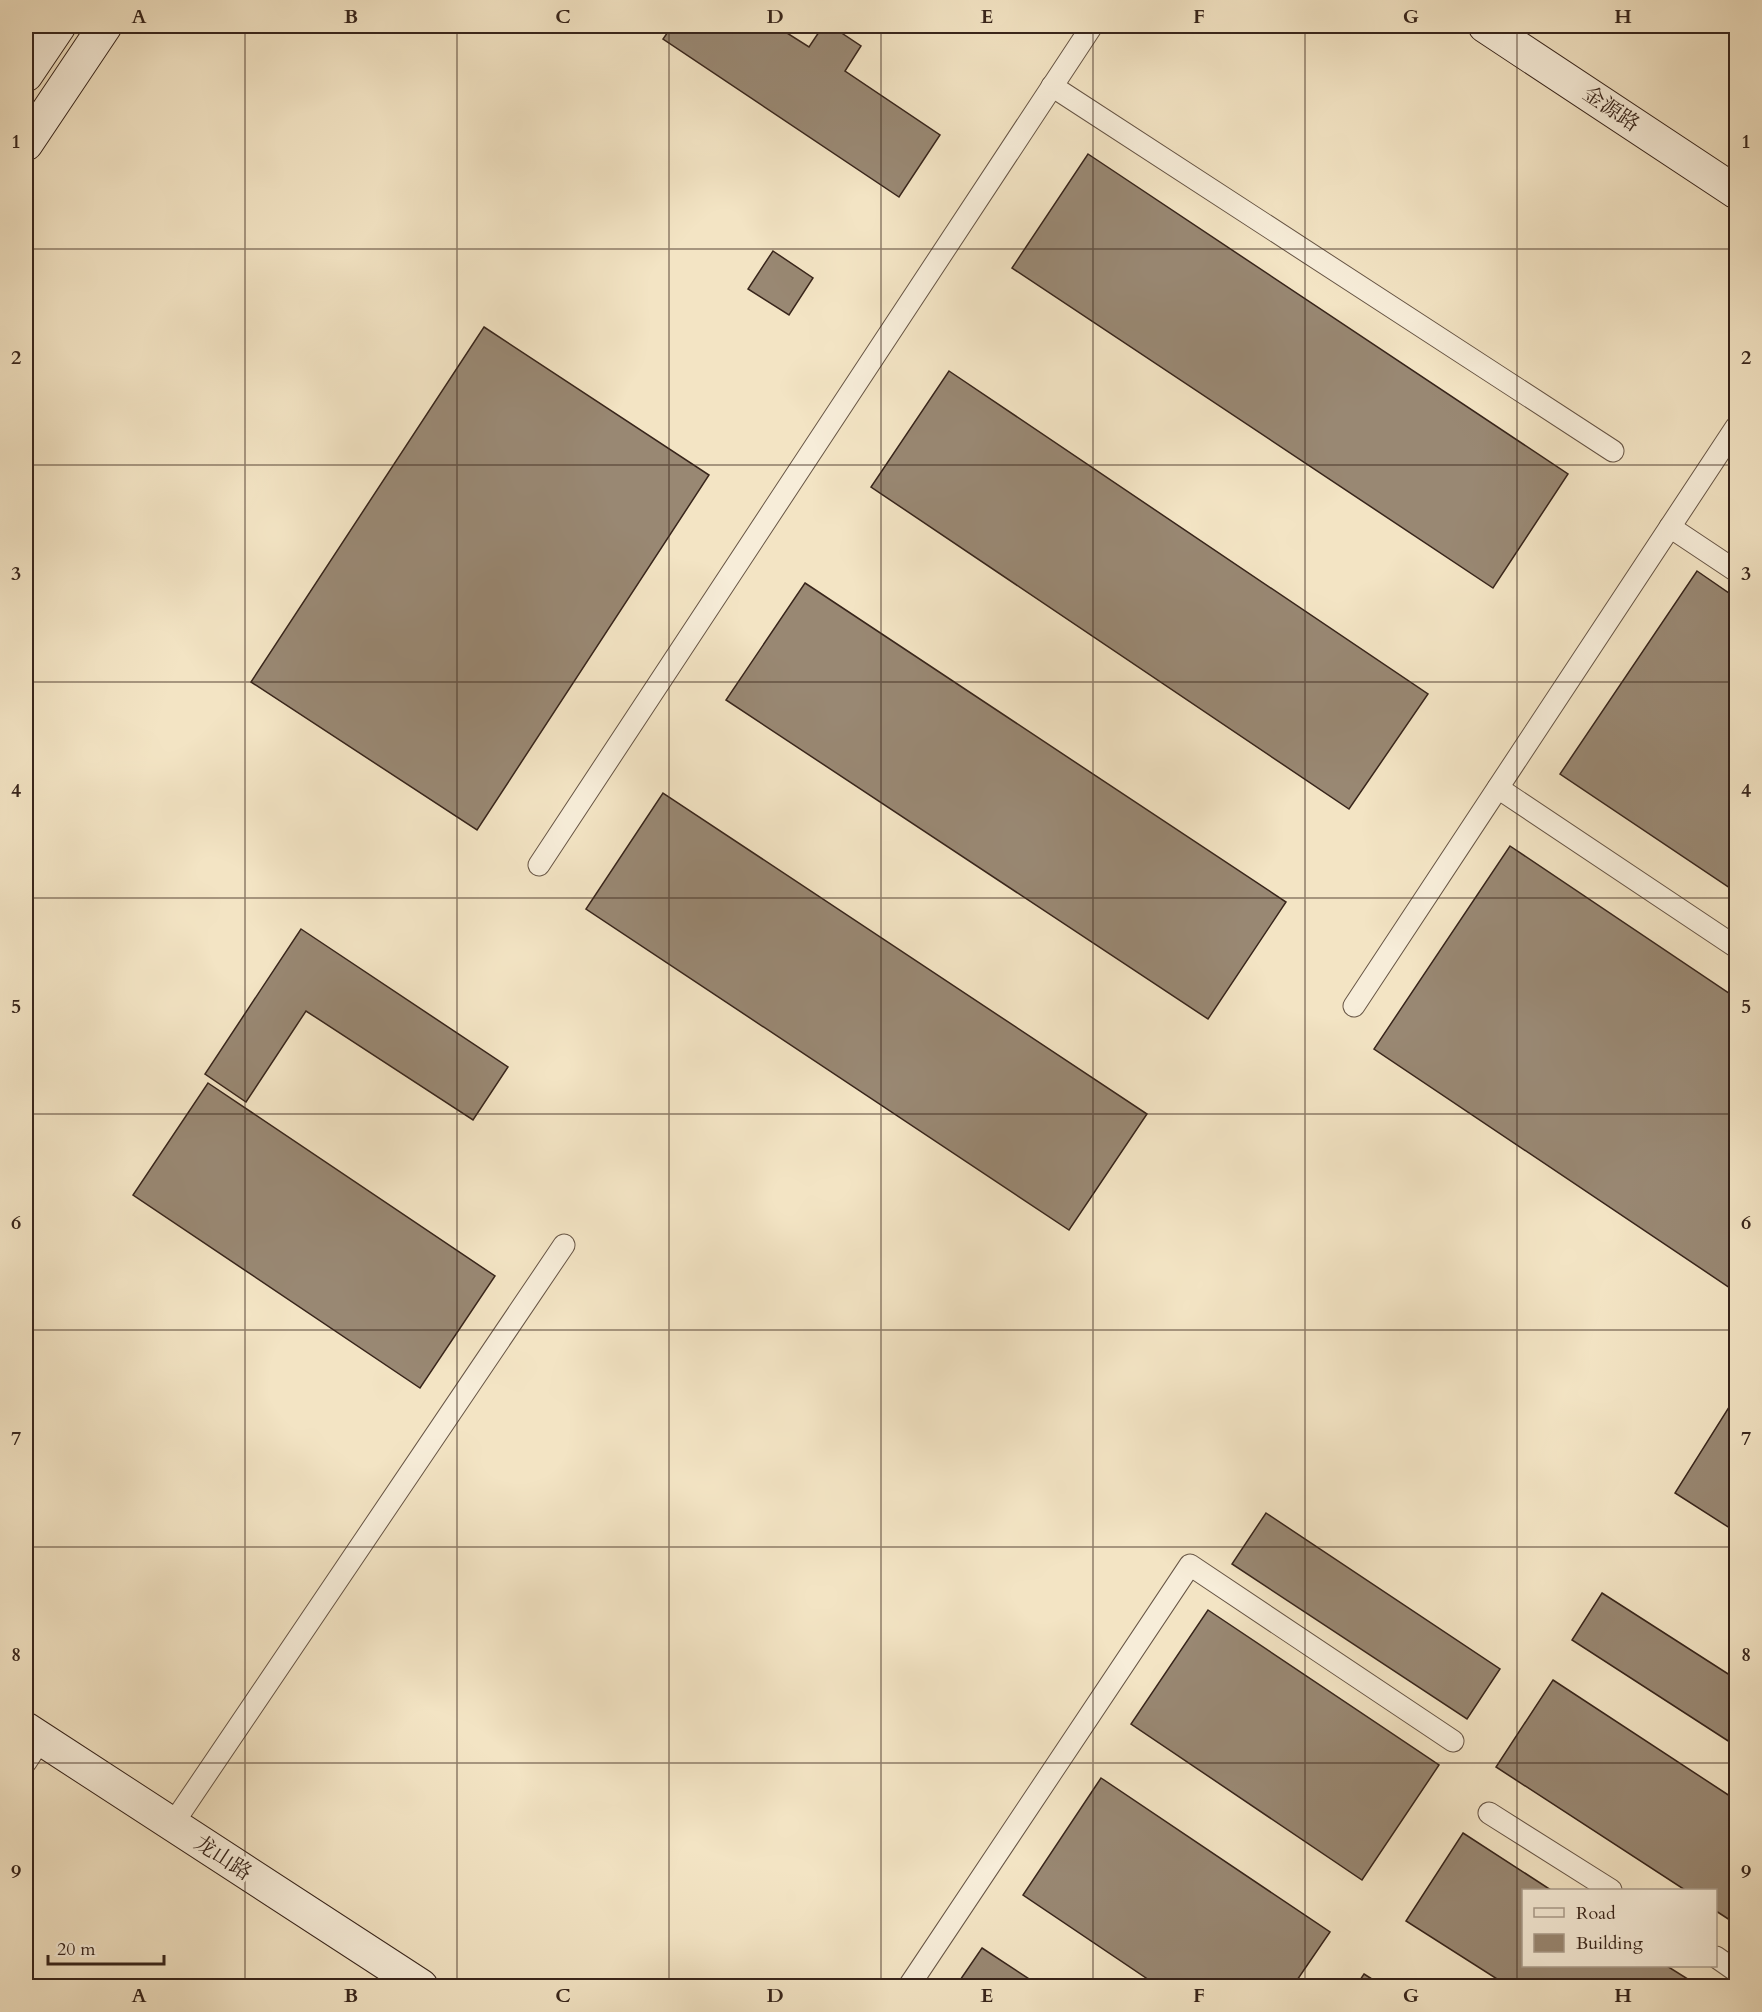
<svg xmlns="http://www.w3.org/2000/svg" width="1762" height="2012" font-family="Cardo,'Noto Serif SC',serif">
	<rect width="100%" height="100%" fill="#f3e4c4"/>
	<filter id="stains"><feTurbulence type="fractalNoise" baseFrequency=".00333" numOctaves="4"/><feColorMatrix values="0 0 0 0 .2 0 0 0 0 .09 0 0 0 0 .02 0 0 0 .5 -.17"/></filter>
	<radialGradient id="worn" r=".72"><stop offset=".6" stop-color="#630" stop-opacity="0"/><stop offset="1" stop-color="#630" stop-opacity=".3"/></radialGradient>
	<g fill="#998873" stroke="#38251b" stroke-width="1.5">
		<polygon points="672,26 776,26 809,47 823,26 831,26 861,46 845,71 940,135 899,197 663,39"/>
		<polygon points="1088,154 1568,474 1493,588 1012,268"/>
		<polygon points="773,251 813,278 789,315 748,289"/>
		<polygon points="484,327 709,475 477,830 251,682"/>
		<polygon points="949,371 1428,694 1349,809 871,487"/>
		<polygon points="1697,571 1736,598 1736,892 1560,774"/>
		<polygon points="805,583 1286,902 1208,1019 726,700"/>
		<polygon points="663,793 1147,1114 1069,1230 586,909"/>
		<polygon points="1510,846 1736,998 1736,1292 1374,1049"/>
		<polygon points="301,929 508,1067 473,1120 306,1011 246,1102 205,1074"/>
		<polygon points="208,1083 495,1276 420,1388 133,1195"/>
		<polygon points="1736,1396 1736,1532 1675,1493"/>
		<polygon points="1266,1513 1500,1669 1467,1719 1232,1564"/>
		<polygon points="1602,1593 1736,1679 1736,1746 1572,1640"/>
		<polygon points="1208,1610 1439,1765 1362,1880 1131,1724"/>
		<polygon points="1553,1680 1736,1800 1736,1924 1716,1911 1716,1890 1685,1890 1496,1767"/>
		<polygon points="1101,1778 1330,1932 1293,1986 1158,1986 1023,1895"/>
		<polygon points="1463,1833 1551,1890 1524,1890 1524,1966 1667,1966 1699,1986 1508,1986 1406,1921"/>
		<polygon points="982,1948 1040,1986 956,1986"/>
		<polygon points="1364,1974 1383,1986 1356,1986"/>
	</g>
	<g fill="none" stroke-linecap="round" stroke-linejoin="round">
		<g stroke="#675545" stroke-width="23">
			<g id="lane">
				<polyline points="1052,86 1613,451"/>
				<polyline points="1670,527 1736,571"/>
				<polyline points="1498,788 1736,947"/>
				<polyline points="539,865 1092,26"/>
				<polyline points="1354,1006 1736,427"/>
				<polyline points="26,1762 41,1739"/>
				<polyline points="1489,1813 1611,1890"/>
				<polyline points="172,1825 564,1245"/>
				<polyline points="1716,1957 1736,1971"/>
				<polyline points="909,1986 1190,1565 1453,1741"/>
			</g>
		</g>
		<g stroke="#38251b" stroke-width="35">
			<g id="secondary">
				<polyline points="1485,26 1736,192"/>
				<polyline points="26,75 59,26"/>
				<polyline points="26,144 105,26"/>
				<polyline points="26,1729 421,1986"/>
			</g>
		</g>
		<use href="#lane" stroke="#f7edd9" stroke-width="21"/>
		<use href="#secondary" stroke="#f7edd9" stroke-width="33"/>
	</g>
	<path fill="none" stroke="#38251b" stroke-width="1.5" stroke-opacity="0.55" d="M245,26V1986M457,26V1986M669,26V1986M881,26V1986M1093,26V1986M1305,26V1986M1517,26V1986M26,249H1736M26,465H1736M26,682H1736M26,898H1736M26,1114H1736M26,1330H1736M26,1547H1736M26,1763H1736"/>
	<g text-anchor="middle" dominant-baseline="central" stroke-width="6" stroke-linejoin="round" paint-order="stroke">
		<g font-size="21" fill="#38251b" stroke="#f7edd9">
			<text transform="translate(1611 109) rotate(34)">金源路</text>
			<text transform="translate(223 1858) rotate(33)">龙山路</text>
		</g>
	</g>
	<rect width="1762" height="2012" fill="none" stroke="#f3e4c4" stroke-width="66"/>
	<rect x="1522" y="1889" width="195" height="78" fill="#f7edd9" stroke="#ab9d8d" stroke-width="1.5"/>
	<rect x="1534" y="1908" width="30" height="9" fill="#f7edd9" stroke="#ab9d8d" stroke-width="1.5"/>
	<text x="1576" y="1919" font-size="18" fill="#38251b">Road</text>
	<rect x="1534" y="1934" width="30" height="18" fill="#998873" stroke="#ab9d8d" stroke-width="1.5"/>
	<text x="1576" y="1949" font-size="18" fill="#38251b">Building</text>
	<path d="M48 1955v9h116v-9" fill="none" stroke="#38251b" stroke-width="3"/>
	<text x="57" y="1955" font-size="18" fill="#38251b" stroke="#f7edd9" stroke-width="4.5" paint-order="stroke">20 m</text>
	<rect x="33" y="33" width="1696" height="1946" fill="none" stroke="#38251b" stroke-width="2"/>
	<g font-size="20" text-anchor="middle" font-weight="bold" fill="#38251b">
		<text x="139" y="23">A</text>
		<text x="351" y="23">B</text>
		<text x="563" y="23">C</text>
		<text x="775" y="23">D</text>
		<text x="987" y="23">E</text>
		<text x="1199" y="23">F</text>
		<text x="1411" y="23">G</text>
		<text x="1623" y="23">H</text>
		<text x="16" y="148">1</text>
		<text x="1746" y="148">1</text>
		<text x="16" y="364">2</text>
		<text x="1746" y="364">2</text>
		<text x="16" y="580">3</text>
		<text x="1746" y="580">3</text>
		<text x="16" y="797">4</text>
		<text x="1746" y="797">4</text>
		<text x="16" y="1013">5</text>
		<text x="1746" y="1013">5</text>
		<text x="16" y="1229">6</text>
		<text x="1746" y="1229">6</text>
		<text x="16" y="1445">7</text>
		<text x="1746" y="1445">7</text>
		<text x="16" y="1661">8</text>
		<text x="1746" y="1661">8</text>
		<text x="16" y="1878">9</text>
		<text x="1746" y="1878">9</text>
		<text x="139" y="2002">A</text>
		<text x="351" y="2002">B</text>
		<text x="563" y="2002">C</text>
		<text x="775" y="2002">D</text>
		<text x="987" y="2002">E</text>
		<text x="1199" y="2002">F</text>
		<text x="1411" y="2002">G</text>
		<text x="1623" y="2002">H</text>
	</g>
	<rect width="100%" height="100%" filter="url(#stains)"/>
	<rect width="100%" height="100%" fill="url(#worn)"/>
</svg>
